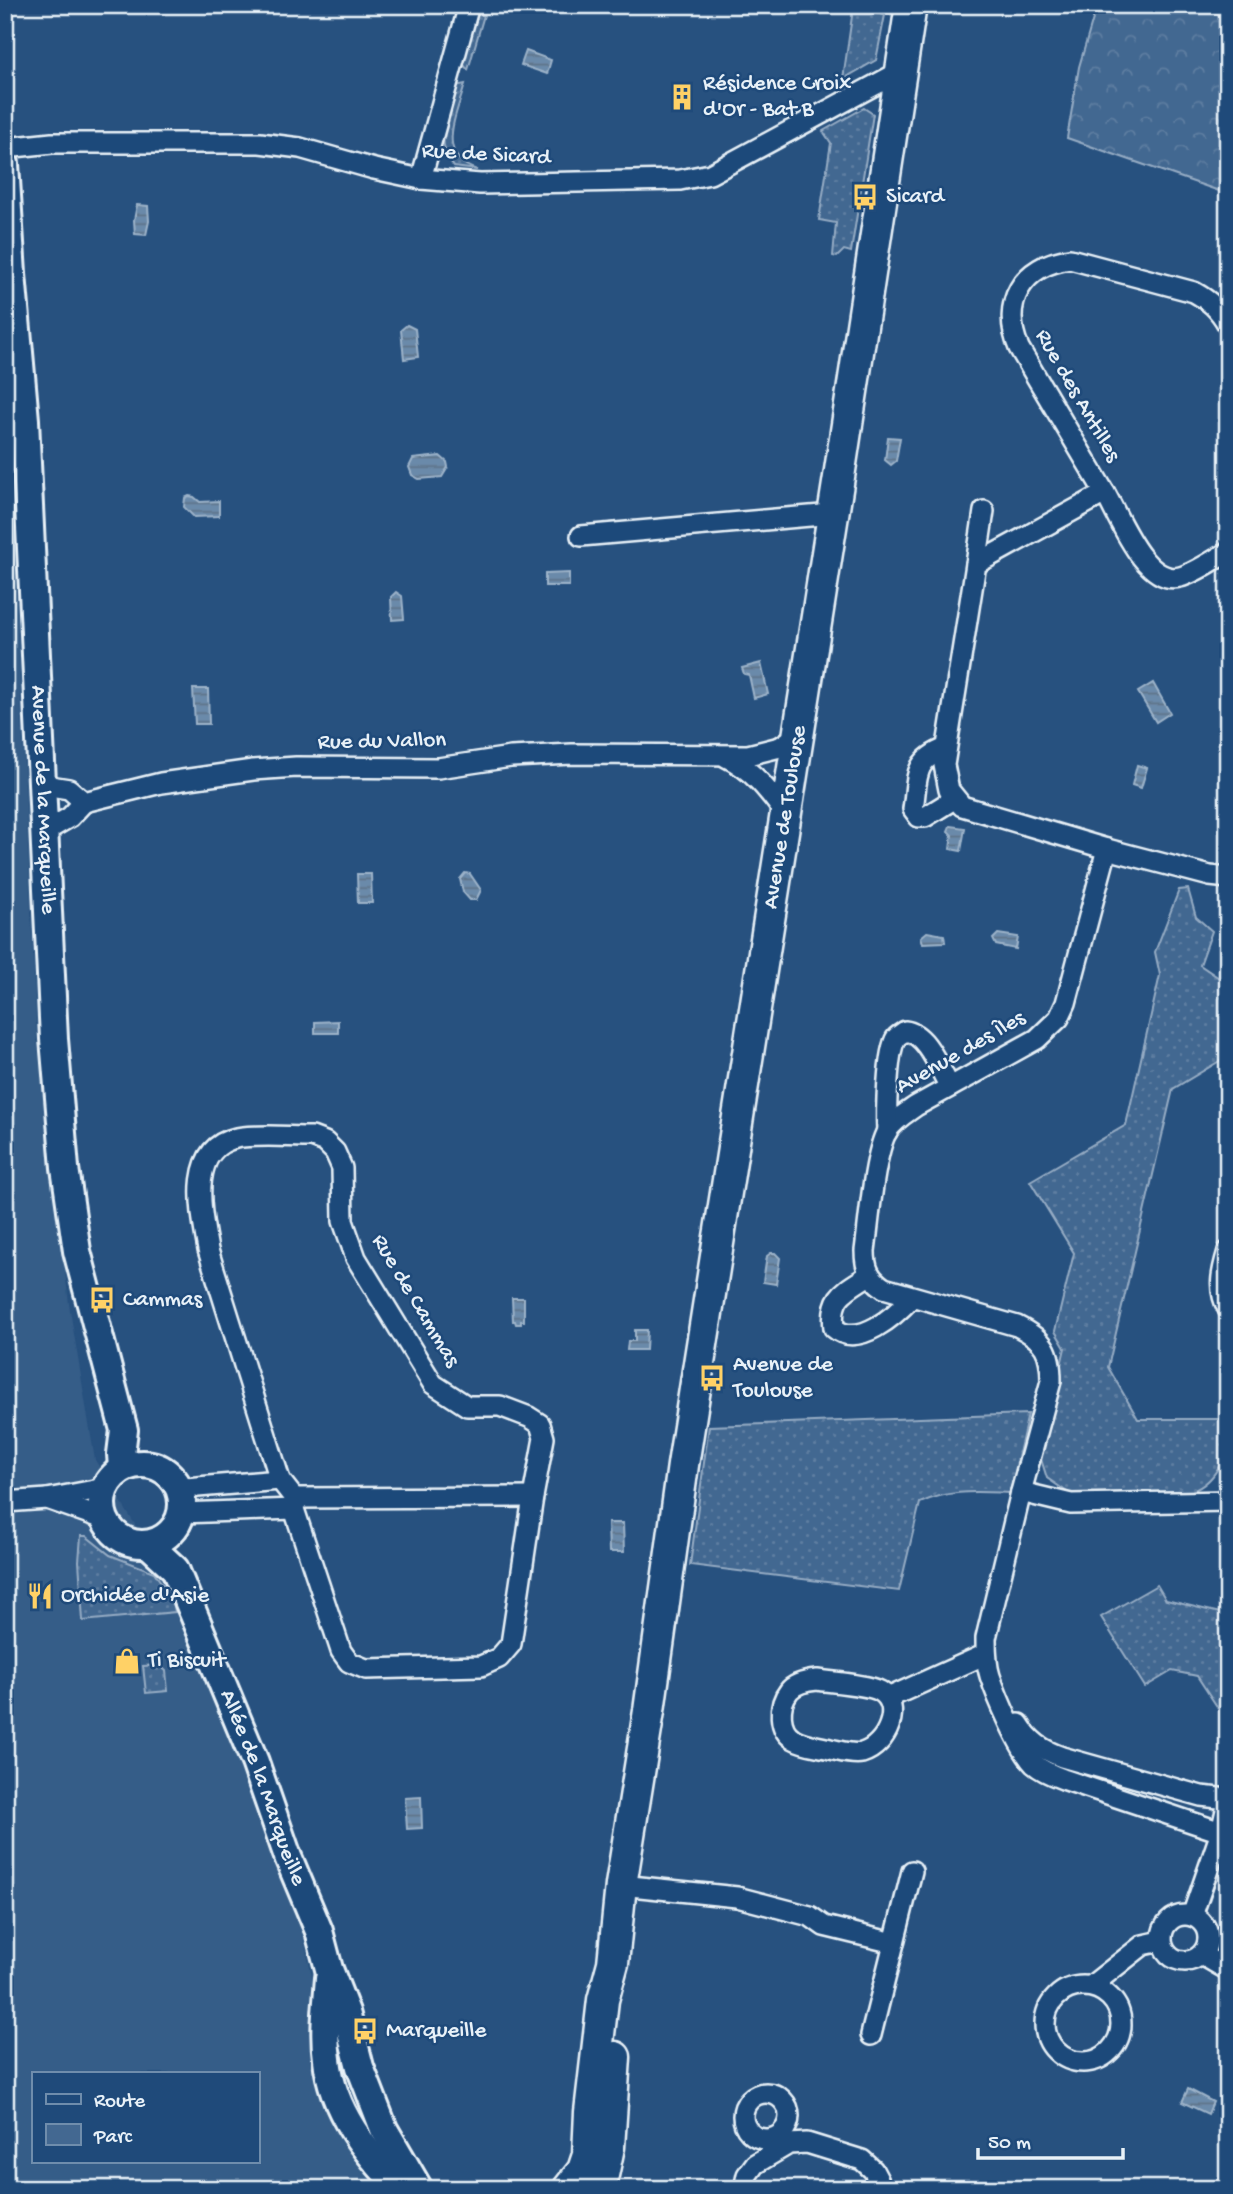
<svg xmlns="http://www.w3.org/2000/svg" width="1233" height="2194" font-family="'Gochi Hand',sans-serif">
	<defs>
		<pattern id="green-dots" width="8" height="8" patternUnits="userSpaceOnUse" patternTransform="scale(1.75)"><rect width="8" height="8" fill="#436891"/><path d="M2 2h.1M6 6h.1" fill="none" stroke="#5e7ea1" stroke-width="1.8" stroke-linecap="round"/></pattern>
		<pattern id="forest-crowns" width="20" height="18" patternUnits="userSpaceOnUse" patternTransform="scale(1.75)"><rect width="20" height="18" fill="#436891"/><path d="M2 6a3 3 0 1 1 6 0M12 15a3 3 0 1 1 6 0" fill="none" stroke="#5e7ea1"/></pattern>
		<pattern id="water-rules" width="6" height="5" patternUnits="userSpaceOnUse" patternTransform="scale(1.75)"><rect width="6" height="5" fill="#6b8aaa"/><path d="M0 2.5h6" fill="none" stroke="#5e7388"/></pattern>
	</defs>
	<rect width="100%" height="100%" fill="#27517f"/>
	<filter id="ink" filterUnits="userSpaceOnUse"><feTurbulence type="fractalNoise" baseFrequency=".0143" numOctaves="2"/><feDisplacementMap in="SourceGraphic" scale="14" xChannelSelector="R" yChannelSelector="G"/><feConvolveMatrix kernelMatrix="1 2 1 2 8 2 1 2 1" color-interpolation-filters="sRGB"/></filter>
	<g filter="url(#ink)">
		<path fill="#355d88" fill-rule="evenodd" d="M5,447L14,549L37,1039L69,1304L95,1460L191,1615L293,1891L341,2105L391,2189H5ZM33,2073H257V2161H33Z"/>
		<g fill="url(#green-dots)" stroke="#96acc4" stroke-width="2">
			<polygon points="853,9 885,15 876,60 843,79"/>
			<polygon points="475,15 484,15 468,70 462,63"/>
			<path d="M465,84C457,115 434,156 477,170L454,167C433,143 448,113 455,86Z"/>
			<polygon points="864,108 873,114 851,252 844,250 837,257 833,256 836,223 819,220 831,143 823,131"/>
			<path d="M1188,889L1196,917L1212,931L1200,965L1228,984V1056L1173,1089L1108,1367L1138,1419H1228C1228,1454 1219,1485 1183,1494L1073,1496L1047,1478L1040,1456L1065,1348L1055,1331L1074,1253L1030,1181L1126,1125L1160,975L1155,952L1179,890Z"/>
			<path d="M1028,1414L1010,1493C978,1492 949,1489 920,1503L899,1591L690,1565L709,1426Z"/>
			<polygon points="81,1536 86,1536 110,1555 154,1572 173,1600 175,1612 83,1621 79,1561"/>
			<polygon points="1157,1585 1166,1600 1220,1613 1228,1612 1228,1703 1218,1708 1197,1676 1172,1671 1145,1687 1101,1617"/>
			<polygon points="159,1665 166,1671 168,1691 146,1693 143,1666"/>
		</g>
		<polygon fill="url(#forest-crowns)" stroke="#96acc4" stroke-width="2" points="1097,5 1228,5 1228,194 1067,138 1079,67"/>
		<g fill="url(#water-rules)" stroke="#9db3c9" stroke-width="2">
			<polygon points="526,51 551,60 547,74 521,65"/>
			<polygon points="137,205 148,206 149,221 146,235 135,234 134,220"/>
			<polygon points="407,325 415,329 418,357 404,359 401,330"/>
			<polygon points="888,437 900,438 896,461 891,465 885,460"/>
			<polygon points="440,456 447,462 448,467 442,477 419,479 412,475 409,467 413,459"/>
			<polygon points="189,496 194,497 200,502 219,501 219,516 194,517 184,507 185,498"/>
			<polygon points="569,573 569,586 545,586 545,574"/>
			<polygon points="396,592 402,596 404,619 392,620 391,597"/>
			<polygon points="761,663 768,694 754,698 749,675 744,674 742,668"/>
			<polygon points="1153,683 1170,713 1156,722 1138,692"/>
			<polygon points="193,689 208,689 209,724 195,724"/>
			<polygon points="1137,765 1147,768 1141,788 1132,785"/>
			<polygon points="950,826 965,828 961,851 950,849 952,835 948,831"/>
			<polygon points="465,873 470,874 481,890 476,900 470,900 463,892 460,879"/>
			<polygon points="357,874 371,874 372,903 358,903"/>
			<polygon points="927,932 944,935 945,942 923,943 921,937"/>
			<polygon points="998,934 1018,937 1016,949 996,945 993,939"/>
			<polygon points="338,1021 338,1033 315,1033 315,1022"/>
			<polygon points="771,1253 775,1253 780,1258 776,1284 763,1282 767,1256"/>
			<polygon points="512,1298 524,1298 524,1321 521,1321 521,1324 516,1324 515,1321 513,1321"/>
			<polygon points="635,1330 647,1330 646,1350 627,1350 628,1341 635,1341"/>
			<polygon points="608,1523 623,1523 624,1552 609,1552"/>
			<polygon points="421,1797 422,1828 407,1829 405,1798"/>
			<polygon points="1188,2089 1213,2102 1208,2114 1182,2102"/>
		</g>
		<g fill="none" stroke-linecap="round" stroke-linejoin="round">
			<g stroke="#e8f1f8" stroke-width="24">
				<g id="street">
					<polyline points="5,148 52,143 260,143 300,148 374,169 421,179 480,184 680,180 710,174 901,71"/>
					<polyline points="421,179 469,5"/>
					<path d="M1228,325C1219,309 1210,301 1194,292L1070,259C1022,265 1000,303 1019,348L1105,493L976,564L944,765L949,790L962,806L1107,849L1210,876L1228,878"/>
					<path d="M1105,493C1119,517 1145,586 1180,577C1196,573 1213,560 1228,552"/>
					<polyline points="581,536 833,514"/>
					<polyline points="976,564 984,511"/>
					<path d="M946,748C912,761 918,778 913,809L919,817H925L954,799"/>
					<path d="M726,757C753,770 769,791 786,815"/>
					<polyline points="44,785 69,789 84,802 161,783 253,770 296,767 438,768 511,757 572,754 748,755 780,747 799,734"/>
					<polyline points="46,831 70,817 84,802"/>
					<path d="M1107,849L1066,1003L1059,1018L1037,1039L916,1106C906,1113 894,1120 887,1131C874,1154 869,1222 865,1251C865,1268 869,1278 884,1288L1017,1326C1045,1340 1051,1351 1051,1381L1021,1492L986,1638C986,1651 986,1664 990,1676C997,1697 1019,1749 1034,1764C1042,1771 1052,1775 1063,1779L1221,1832L1228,1830"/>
					<path d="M887,1132C886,1113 887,1052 896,1038C897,1036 903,1033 905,1031C927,1033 939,1069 950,1087"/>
					<path d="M312,1137L325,1142L335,1152L342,1168L343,1221L356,1258L433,1384L467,1406H500L529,1417L540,1424L544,1438L533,1497L511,1644L499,1658L481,1666L366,1669L349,1662L341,1651L294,1509V1498L280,1480L208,1250C202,1215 186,1149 236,1138C260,1134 288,1137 312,1137Z"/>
					<path d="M1228,1251C1222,1271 1217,1289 1228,1309"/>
					<path d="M869,1275C845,1291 830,1295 834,1328C858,1349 896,1315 912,1297"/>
					<polyline points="177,1486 186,1488 280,1480"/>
					<polyline points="1021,1492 1071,1504 1228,1501"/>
					<polyline points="294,1498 533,1497"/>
					<polyline points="47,1499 104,1519"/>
					<polyline points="5,1502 47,1499 105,1488"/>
					<polyline points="181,1513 294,1509"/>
					<path d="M817,1680C831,1682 870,1685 880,1691C904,1705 887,1746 862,1753C852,1755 840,1751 830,1749C819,1746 804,1745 794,1739C778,1730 778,1705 789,1691C795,1683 807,1681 817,1680Z"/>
					<polyline points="888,1698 986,1654"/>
					<path d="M1019,1724C1030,1742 1043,1750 1062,1757L1201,1796L1228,1799"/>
					<polyline points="621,1885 737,1897 810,1916 824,1926 894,1943"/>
					<circle cx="1185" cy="1938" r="23"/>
					<polyline points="1192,1916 1221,1832 1228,1802"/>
					<polyline points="1202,1955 1228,1970"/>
					<circle cx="1083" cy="2024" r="38"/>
					<polyline points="1091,1986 1143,1945 1161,1941"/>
					<polyline points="871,2035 912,1871"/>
					<circle cx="766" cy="2116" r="23"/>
					<polyline points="744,2189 747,2175 755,2164 789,2144 807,2143 862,2160 873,2170 883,2189"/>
				</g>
			</g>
			<g stroke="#e8f1f8" stroke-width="32">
				<g id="secondary">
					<path id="s1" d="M5,164L12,274L25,420L54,1039L65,1168L77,1251L124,1430L121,1454L122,1468"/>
					<circle cx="142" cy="1504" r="40"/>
					<path id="s2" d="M149,1545L175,1569L255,1762L288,1857L319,1931L329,1969L346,2012L360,2067L384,2129L419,2189"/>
					<path d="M329,1978C327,2005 323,2032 327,2059C332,2110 366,2153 401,2189"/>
				</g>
			</g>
			<g stroke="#e8f1f8" stroke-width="35">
				<g id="primary">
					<path id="s3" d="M568,2189L583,2170L588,2155L590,2112L603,2000L613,1963L621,1885L649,1711L683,1465L839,477L911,5"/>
					<polyline points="600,2189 609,2147 615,2057"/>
				</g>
			</g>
			<use href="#street" stroke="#1f4a7a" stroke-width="19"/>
			<use href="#secondary" stroke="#1f4a7a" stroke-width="26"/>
			<use href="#primary" stroke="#1f4a7a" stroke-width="30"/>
		</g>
	</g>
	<defs>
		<g id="building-bare" transform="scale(2.1)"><path d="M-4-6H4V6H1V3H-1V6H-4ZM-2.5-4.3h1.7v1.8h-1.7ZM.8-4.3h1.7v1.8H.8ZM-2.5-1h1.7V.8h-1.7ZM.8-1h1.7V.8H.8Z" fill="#ffd166" stroke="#1f4a7a" stroke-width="2.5" paint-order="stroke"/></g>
		<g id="bus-bare" transform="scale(2.1)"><path d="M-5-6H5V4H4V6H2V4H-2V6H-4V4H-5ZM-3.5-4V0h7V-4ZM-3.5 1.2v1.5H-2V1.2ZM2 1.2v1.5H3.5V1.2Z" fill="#ffd166" stroke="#1f4a7a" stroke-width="2.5" paint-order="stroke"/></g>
		<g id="restaurant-bare" transform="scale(2.1)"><path d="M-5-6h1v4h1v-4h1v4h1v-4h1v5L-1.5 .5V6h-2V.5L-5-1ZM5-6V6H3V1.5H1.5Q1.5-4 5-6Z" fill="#ffd166" stroke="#1f4a7a" stroke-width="2.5" paint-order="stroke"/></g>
		<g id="shop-bare" transform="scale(2.1)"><path d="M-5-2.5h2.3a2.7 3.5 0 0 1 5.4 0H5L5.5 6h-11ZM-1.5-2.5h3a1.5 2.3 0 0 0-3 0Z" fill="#ffd166" stroke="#1f4a7a" stroke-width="2.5" paint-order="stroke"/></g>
	</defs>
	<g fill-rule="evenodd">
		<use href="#building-bare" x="682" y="97"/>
		<use href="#bus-bare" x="865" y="197"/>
		<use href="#bus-bare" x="102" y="1300"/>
		<use href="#bus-bare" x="712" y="1378"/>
		<use href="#restaurant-bare" x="40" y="1596"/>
		<use href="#shop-bare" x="127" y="1661"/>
		<use href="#bus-bare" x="365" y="2031"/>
	</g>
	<g text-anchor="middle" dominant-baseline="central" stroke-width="5" stroke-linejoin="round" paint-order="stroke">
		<g font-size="23" fill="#e8f1f8" stroke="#1f4a7a" text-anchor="start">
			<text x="703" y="84">Résidence Croix<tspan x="703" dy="26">d'Or - Bat B</tspan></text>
			<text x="886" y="197">Sicard</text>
			<text x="123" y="1300">Cammas</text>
			<text x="733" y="1365">Avenue de<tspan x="733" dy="26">Toulouse</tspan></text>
			<text x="61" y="1596">Orchidée d'Asie</text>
			<text x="148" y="1661">Ti Biscuit</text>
			<text x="386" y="2031">Marqueille</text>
		</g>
		<g font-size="23" fill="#e8f1f8" stroke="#1f4a7a">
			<text transform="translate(486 155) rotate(3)">Rue de Sicard</text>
			<text transform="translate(1077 396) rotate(60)">Rue des Antilles</text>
			<text transform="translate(382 742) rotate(-1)">Rue du Vallon</text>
			<text stroke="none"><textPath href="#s1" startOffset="637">Avenue de la Marqueille</textPath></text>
			<text stroke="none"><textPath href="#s3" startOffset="1393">Avenue de Toulouse</textPath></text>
			<text transform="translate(961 1053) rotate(-30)">Avenue des Îles</text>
			<text transform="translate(415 1301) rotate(59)">Rue de Cammas</text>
			<text stroke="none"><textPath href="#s2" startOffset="271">Allée de la Marqueille</textPath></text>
		</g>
	</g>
	<rect width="1233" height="2194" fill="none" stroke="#1f4a7a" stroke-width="28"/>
	<rect x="14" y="14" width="1205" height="2166" fill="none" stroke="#e8f1f8" stroke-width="2.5" filter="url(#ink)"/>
	<rect x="32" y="2072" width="228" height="91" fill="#1f4a7a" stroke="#6f8dac" stroke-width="2"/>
	<rect x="46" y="2094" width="35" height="10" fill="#1f4a7a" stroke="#6f8dac" stroke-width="2"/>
	<text x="94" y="2106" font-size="21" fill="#e8f1f8">Route</text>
	<rect x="46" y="2124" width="35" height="21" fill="#436891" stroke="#6f8dac" stroke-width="2"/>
	<text x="94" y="2142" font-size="21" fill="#e8f1f8">Parc</text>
	<path d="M978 2148v10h145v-10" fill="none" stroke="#e8f1f8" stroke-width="3.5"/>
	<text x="988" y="2148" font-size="21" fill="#e8f1f8" stroke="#1f4a7a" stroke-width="5" paint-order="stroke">50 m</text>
</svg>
